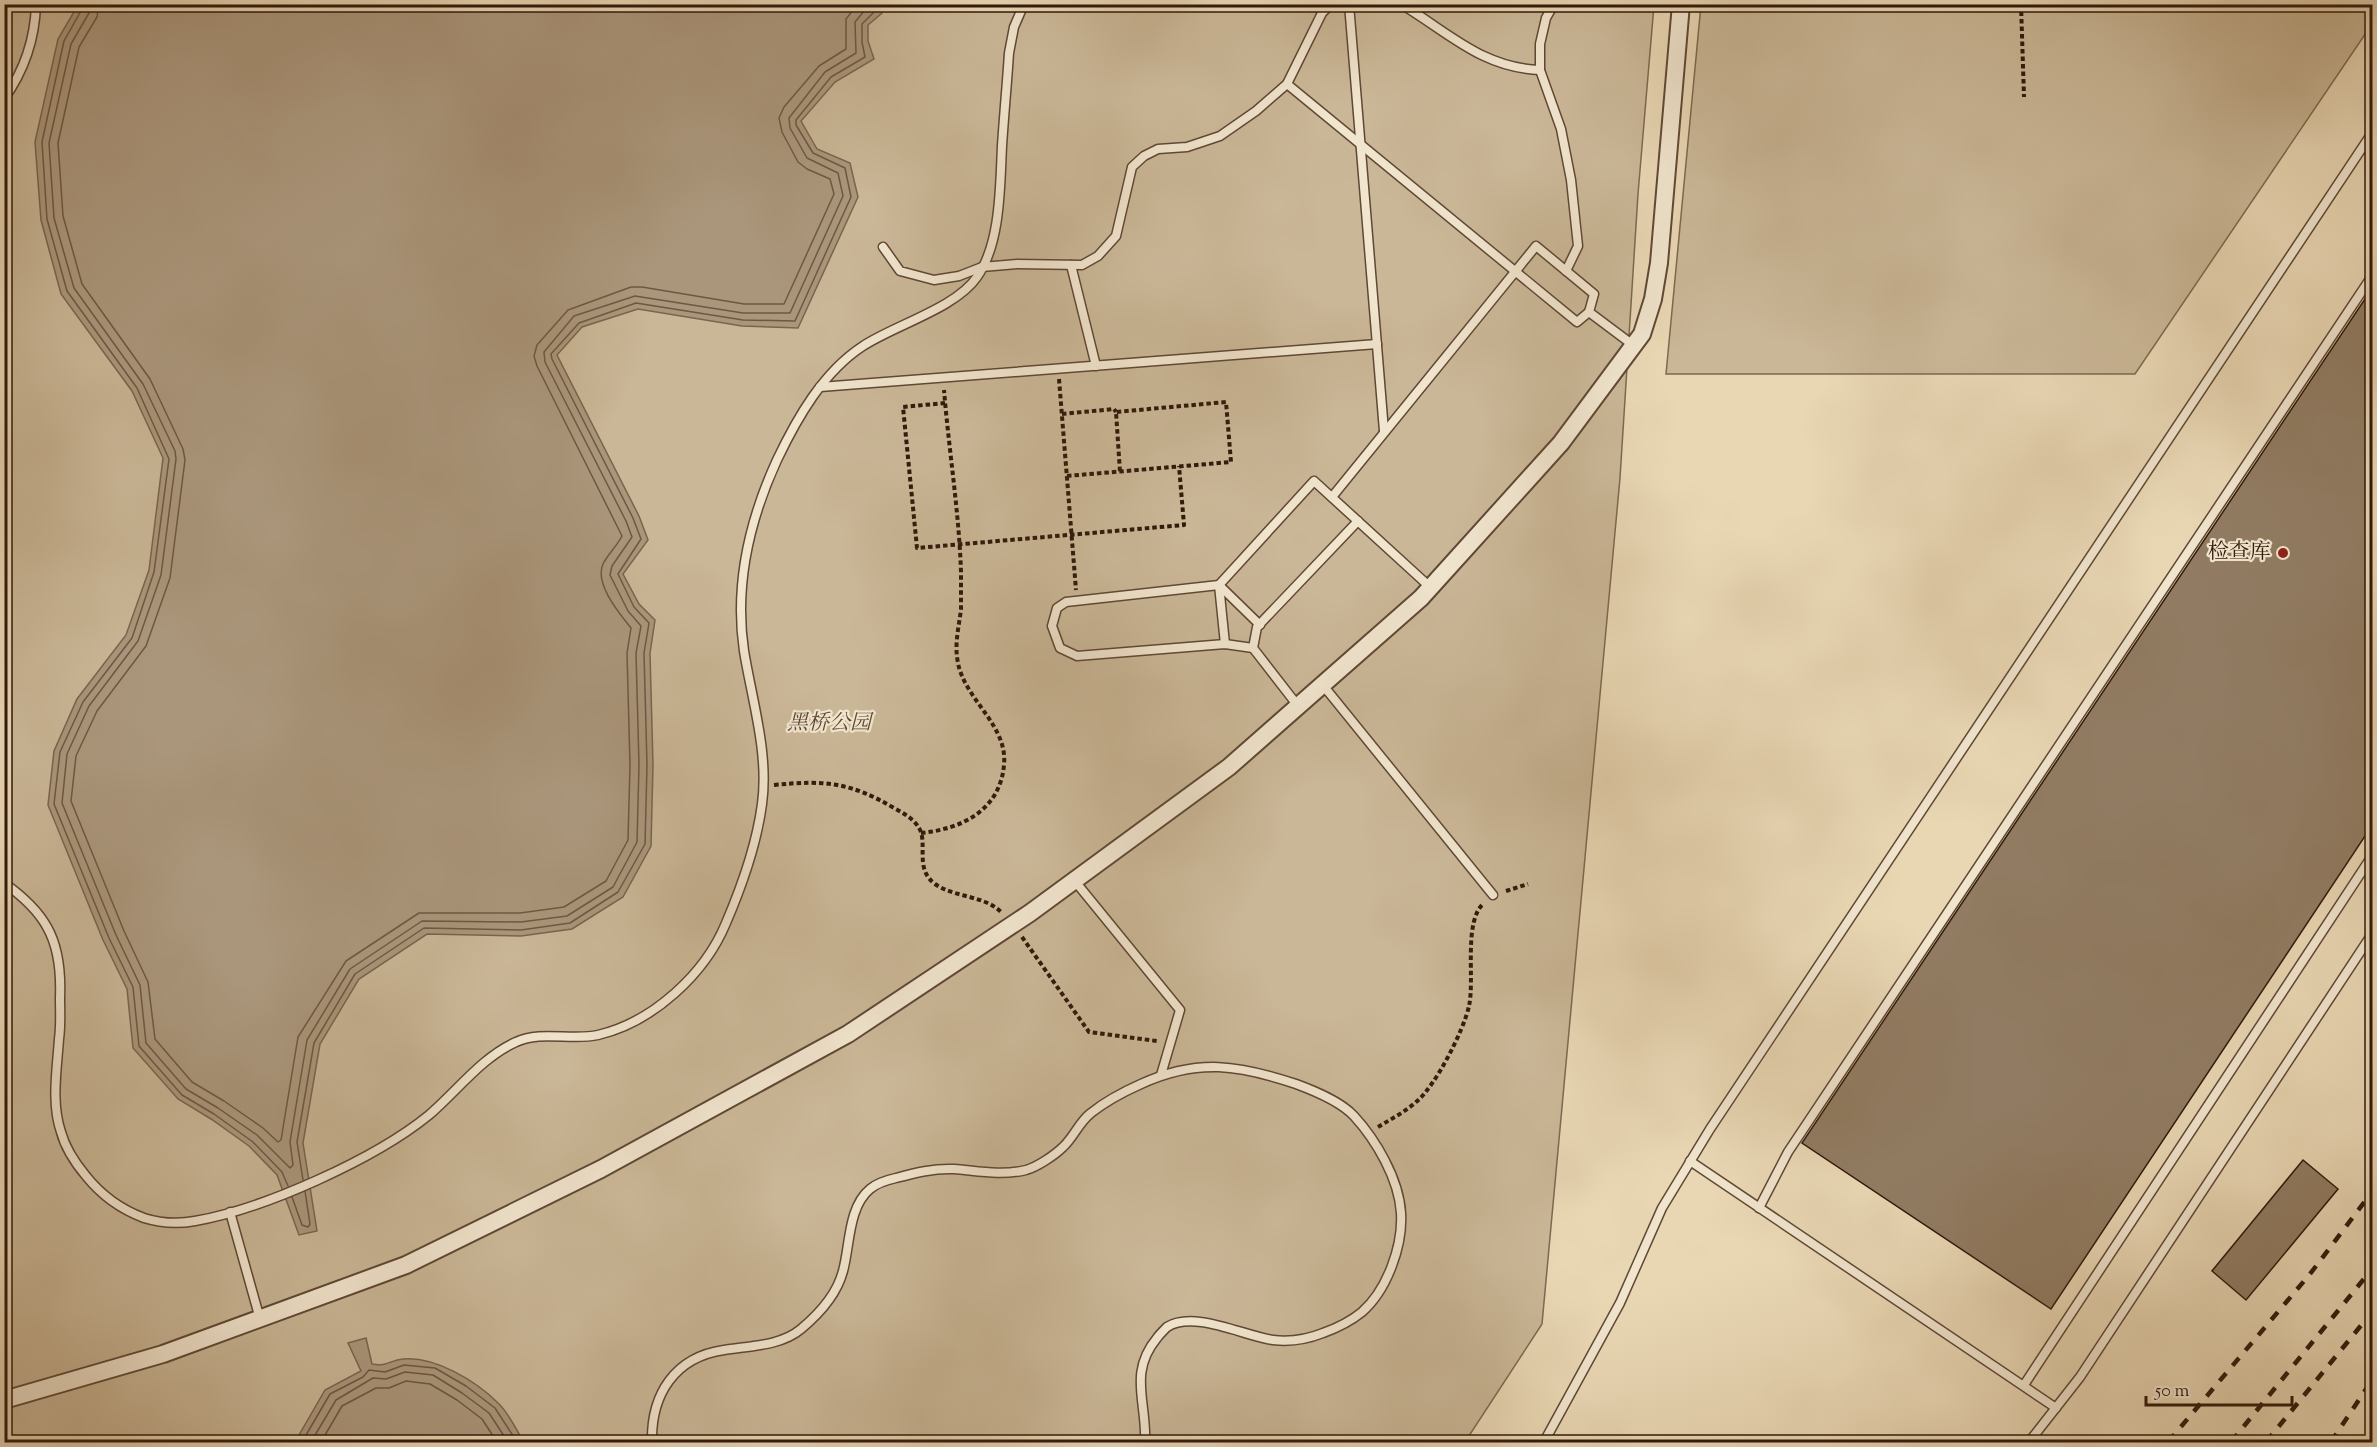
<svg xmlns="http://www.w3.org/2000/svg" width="2377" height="1447" font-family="'Sorts Mill Goudy','Noto Serif SC',serif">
	<rect width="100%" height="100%" fill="#e9d7b4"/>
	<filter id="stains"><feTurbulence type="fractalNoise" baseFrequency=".00333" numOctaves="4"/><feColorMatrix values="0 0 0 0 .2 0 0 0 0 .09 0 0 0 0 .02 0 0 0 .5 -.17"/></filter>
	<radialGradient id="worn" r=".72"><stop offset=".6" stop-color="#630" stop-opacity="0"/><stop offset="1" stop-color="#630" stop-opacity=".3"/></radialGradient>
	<g fill="#cab797" stroke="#7e6851" stroke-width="1.5">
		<polygon points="5,5 1654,5 1638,194 1620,478 1542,1324 1465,1442 5,1442"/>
		<polygon points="1701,5 2372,4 2372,24 2135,374 1666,374"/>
	</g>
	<g fill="#aa967b" stroke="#7a644e" stroke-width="1.5">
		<polygon points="78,5 884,5 882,13 868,25 868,41 874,59 835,82 801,121 817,149 850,163 858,197 798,328 742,326 638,309 582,327 557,355 639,516 648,540 623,574 639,604 655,620 650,653 653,765 651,846 623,897 572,929 521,936 427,934 359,979 320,1044 303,1143 317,1231 299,1235 277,1175 249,1146 211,1119 178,1099 133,1048 127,989 103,940 48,805 54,751 77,699 126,635 149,570 163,458 132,391 61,294 41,220 35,142 58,39"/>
		<path d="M366,1338L372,1364C387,1367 390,1360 403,1359C435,1356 476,1381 498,1403C509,1413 516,1430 524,1442H295L325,1390L361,1371L348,1343Z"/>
	</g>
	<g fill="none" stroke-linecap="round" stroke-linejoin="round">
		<g stroke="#6e5843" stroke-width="1.5">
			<polyline points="83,4 82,9 64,41 42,142 47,219 67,291 137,388 169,459 154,572 132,638 83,702 60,752 54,804 109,938 133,987 139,1046 182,1095 214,1114 253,1142 282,1172 288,1186"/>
			<polyline points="90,4 89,13 71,44 49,143 54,218 74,288 143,384 175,451 176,459 161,575 138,641 89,706 67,754 62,803 116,935 140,985 146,1043 186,1089 218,1108 257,1135 290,1168 293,1165 290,1142 307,1040 350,969 422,921 521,922 567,916 613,887 637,842 639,765 636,653 641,626 628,611 610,575 612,566 632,537 626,521 545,362 544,352 574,316 635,296 743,313 790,313 843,196 838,173 807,158 790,128 789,118 825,72 856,53 855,22 870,4"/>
			<path d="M99,4L97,17L79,47L58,143L63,216L82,284L150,379L183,449L185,460L170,578L146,646L97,711L76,756L71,801L124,931L148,982L155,1039L192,1082L224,1101L263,1128L278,1142L281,1140L298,1037L346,961L419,913H520L564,907L606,881L628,840L630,765L627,653L631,628C620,614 594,584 603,564C608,554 617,546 622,536L537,366L534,356L537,345L568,310L631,287H642L744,304H784L834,194L830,179L807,169L798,162L782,132L779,118L784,107L819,66L846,49V19L858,4"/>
			<polyline points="303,1180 297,1142 314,1043 355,974 424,928 521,930 570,923 618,892 645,844 647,765 644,653 649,623 634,607 618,574 641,539 633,518 552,359 551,354 579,323 636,303 743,320 795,321 851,197 845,168 813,153 796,125 796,120 831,77 865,57 862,42 862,24 876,10 878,4"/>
			<polyline points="292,1197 302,1225 308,1227 310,1224 305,1191"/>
			<polyline points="302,1442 330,1394 363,1377 369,1370 385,1372 404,1365 435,1368 466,1386 495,1408 517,1442"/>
			<polyline points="311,1442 336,1400 373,1378 386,1379 405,1372 433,1375 462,1393 489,1413 508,1442"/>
			<polyline points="321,1442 342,1406 376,1388 389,1388 406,1381 430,1384 457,1400 482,1419 497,1442"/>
		</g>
	</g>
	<g fill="#917c63" stroke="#31190b" stroke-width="1.5">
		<polygon points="2373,287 2373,824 2051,1309 1802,1143"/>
		<polygon points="2303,1160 2338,1189 2246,1300 2212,1271"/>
	</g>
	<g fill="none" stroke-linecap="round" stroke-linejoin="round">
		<g stroke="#5f4835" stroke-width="11">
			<g id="lane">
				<polyline points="1349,4 1384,431"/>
				<path d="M1401,4C1448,32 1482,68 1540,70"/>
				<polyline points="1554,4 1546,18 1540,44 1540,70 1561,129 1571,180 1578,246 1566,271"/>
				<polyline points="1287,84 1577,322 1589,312"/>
				<path d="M4,99C24,71 35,39 36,4"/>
				<polyline points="883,247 900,271 934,280 959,276 982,267 1017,264 1082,265 1098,256 1116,236 1132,167 1144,156 1158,149 1187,147 1220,136 1256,111 1287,84 1322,13 1331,4"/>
				<polyline points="1071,265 1096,366"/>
				<polyline points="820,387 1377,344"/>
				<polyline points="1332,497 1536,246 1594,294 1589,312 1633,345"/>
				<polyline points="1219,585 1225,644"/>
				<polyline points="1219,585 1260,625"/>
				<polyline points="1253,648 1225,644 1077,656 1060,648 1052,626 1057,608 1066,602 1219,585 1314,481 1430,587"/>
				<polyline points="1322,684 1493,895"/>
				<polyline points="1298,706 1253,648 1257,627 1358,521"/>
				<polyline points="1074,880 1180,1010 1161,1075"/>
				<path d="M4,883C21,895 37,909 47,927C59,948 61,974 60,998C60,1011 61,1025 59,1039C57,1069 51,1103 61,1132C65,1147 76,1164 86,1176C102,1196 120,1209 144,1218C160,1223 179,1224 195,1221C264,1209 375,1159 429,1115C457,1091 482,1057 516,1042C541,1030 571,1041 598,1035C653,1022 705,974 726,923C741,888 757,842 762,804C769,754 752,700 744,651C734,584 749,521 777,460C797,418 823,372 863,346C895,325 956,308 977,277C1001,243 1000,185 1002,146C1004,115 1007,84 1009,53L1014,27L1024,4"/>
				<polyline points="1690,1161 2056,1408"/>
				<polyline points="1759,1208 1788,1152 2372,276"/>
				<polyline points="230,1212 260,1319"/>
				<polyline points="2024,1385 2372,856"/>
				<path d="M652,1442C651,1394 675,1357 724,1350C749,1346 781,1346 801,1329C819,1314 837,1294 843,1271C850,1246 848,1207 870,1189C877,1183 887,1180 896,1178C915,1173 934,1168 954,1169C978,1171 1001,1176 1026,1170C1037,1167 1055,1155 1063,1147C1074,1137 1079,1122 1091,1113C1106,1101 1123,1092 1141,1084C1198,1058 1239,1065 1296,1084C1315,1091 1340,1101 1354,1116C1376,1140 1399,1179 1401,1213C1403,1246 1387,1290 1362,1312C1351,1321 1337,1328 1323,1333C1308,1339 1290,1342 1273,1340C1244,1336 1194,1310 1167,1327C1165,1329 1159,1335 1157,1338C1128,1373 1147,1402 1145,1442"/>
				<polyline points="1544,1442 1620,1303 1662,1208 1710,1129 2372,133"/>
				<polyline points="2029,1442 2080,1377 2372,934"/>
			</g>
		</g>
		<g stroke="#5f4835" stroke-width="20">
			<polyline id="street" points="4,1400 163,1354 406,1265 601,1169 848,1034 1030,913 1229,767 1421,598 1561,443 1642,334 1653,299 1659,263 1681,4"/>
		</g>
		<g stroke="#31190b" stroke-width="4" stroke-dasharray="4.5 3" stroke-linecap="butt">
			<polyline points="2021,4 2024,97"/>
			<polyline points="1059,379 1076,590"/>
			<polyline points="945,403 903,407 917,548 1184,525 1179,466"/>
			<polyline points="1062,414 1114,409 1116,412"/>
			<polyline points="1067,476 1231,462 1226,402 1116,412 1120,472"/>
			<path d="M774,785C824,780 850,782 894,808C905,814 916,820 921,832C926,849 916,870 935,884C955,898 985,895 1002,913"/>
			<path d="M921,833C962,829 1000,810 1004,765C1008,725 965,700 958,663C954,644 959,627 961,609C961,597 961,584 961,572C959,512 949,451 944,390"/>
			<polyline points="1506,891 1528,884"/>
			<polyline points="1022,937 1089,1032 1157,1041"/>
			<path d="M1378,1127C1391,1119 1405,1112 1416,1102C1435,1087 1464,1030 1469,1006C1475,979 1463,921 1484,903"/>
		</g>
		<use href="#lane" stroke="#f1e5ce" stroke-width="8"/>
		<use href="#street" stroke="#f1e5ce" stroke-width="16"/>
		<g stroke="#31190b" stroke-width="4.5" stroke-dasharray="10 10" stroke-linecap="butt">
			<polyline points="2168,1442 2310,1274 2372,1192"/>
			<polyline points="2231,1442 2372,1269"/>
			<polyline points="2266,1442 2372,1312"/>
			<polyline points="2331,1442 2372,1380"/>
		</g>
	</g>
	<circle fill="#8f2418" stroke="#f1e5ce" stroke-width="2" cx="2283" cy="553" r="6"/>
	<g text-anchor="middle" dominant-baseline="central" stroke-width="4.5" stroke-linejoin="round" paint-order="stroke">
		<g font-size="21" fill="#31190b" stroke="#f1e5ce" text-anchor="end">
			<text x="2271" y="553">检查库</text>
		</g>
		<g font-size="21" font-style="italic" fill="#5f4835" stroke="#f1e5ce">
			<text x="829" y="724">黑桥公园</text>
		</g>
	</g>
	<rect width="2377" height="1447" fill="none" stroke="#e9d7b4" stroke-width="24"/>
	<rect x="6" y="6" width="2365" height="1435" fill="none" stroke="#31190b" stroke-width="3"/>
	<rect x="12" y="12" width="2353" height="1423" fill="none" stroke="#31190b" stroke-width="1.5"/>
	<path d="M2146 1396v9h146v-9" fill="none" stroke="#31190b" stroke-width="3"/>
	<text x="2155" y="1396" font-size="18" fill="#31190b" stroke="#f1e5ce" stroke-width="4.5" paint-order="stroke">50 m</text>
	<rect width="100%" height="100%" filter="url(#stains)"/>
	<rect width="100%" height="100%" fill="url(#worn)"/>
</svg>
